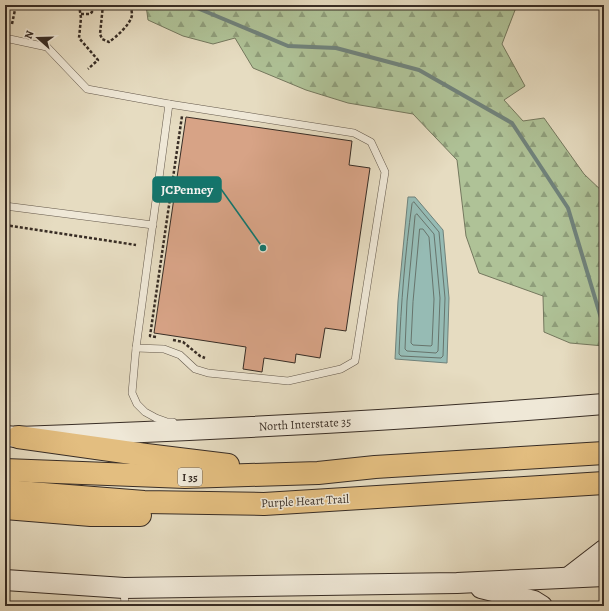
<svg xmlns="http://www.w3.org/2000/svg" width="609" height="611" font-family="Alegreya,serif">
	<defs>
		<pattern id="forest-firs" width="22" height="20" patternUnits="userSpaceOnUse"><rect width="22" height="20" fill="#afc297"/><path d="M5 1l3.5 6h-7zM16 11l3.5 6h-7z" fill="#8f9e7b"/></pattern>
	</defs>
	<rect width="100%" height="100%" fill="#e6dcc1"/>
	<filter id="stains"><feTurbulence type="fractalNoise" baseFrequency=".005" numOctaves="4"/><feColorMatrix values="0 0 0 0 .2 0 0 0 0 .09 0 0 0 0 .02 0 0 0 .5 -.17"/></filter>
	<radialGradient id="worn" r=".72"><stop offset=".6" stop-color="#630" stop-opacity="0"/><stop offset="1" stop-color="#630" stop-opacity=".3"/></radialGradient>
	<polygon fill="url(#forest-firs)" stroke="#74785e" points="146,5 517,5 502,44 525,86 504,100 523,121 544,118 584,174 604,193 604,238 603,242 604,242 604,346 570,343 544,332 543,296 479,273 466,236 457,160 413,114 348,103 306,90 253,68 235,38 213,44 183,36 148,20"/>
	<polygon fill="#96bbb4" stroke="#70827b" points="408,197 415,197 443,230 449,298 447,363 395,359 398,301"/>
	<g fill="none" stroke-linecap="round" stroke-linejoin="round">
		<g stroke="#67746c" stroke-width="1">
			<path d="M414,202L439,232L445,298L443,356L441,358L401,356L399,354C401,304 405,254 412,204Z"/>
			<polygon points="417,214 434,234 440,298 438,351 436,353 407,351 405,349 407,301 414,227 415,216"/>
			<polygon points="420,229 423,229 429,237 434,299 432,345 431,346 413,345 411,343 413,302"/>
		</g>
		<polyline stroke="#70827b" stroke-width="4" points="190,5 288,46 336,48 419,70 512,123 568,208 604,328"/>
	</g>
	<polygon fill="#d7a386" stroke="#382d25" points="186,117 352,141 349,165 370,168 346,331 325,328 320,358 296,354 295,363 264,358 262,372 243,369 246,347 154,333"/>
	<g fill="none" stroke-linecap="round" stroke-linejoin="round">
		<g stroke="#64594c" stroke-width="8">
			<g id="lane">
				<polyline points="5,38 47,47 87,89 169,104 136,348 132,393 137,404 145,412 156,418 167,422 173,422"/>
				<polyline points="5,206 153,225"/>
				<polyline points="136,348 164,349 180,355 195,369 208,373 288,381 341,369 355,361 385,172 371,142 354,133 169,104"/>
				<polyline points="124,588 125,606"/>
			</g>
		</g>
		<g stroke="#382d25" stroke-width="22">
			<g id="secondary">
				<path d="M5,436L18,437C214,430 409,420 604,404"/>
				<polyline points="569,577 604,550"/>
				<polyline points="5,580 124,588 457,583 604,576"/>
				<polyline points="481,588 534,601 542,606"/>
			</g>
		</g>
		<g stroke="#382d25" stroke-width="24">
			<g id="highway">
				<polyline points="18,437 146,455 228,465"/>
				<polyline points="5,470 185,477 318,473 375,467 604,453"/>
				<polyline points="5,491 144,502 264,504 604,483"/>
				<polyline points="5,508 91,515 140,515"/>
			</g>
		</g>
		<g stroke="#382d25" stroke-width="2.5" stroke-dasharray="3 2" stroke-linecap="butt">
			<polyline points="79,5 81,18 79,38 98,60 88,69"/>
			<path d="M103,5L100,34L102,39L109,42C116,37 131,24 132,15C132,12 131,8 130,5"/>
			<polyline points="81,14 90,14 92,12 92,5"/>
			<polyline points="12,24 16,5"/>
			<polyline points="5,225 136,245"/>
			<polyline points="156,337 150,336 182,116"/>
			<polyline points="173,340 183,342 200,356 205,358"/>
			<polyline points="221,605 243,606"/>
			<polyline points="594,606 604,600"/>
		</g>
		<use href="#lane" stroke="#efe8d7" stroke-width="7"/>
		<use href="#secondary" stroke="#efe8d7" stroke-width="20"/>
		<use href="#highway" stroke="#e3be80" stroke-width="22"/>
	</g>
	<g text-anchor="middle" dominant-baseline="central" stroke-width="3" stroke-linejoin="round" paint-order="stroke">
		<rect fill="#efe8d7" stroke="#6f655a" stroke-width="1" x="178" y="468" width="24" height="18" rx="3"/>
		<g font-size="11" font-weight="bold" fill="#382d25">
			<text x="190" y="477">I 35</text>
		</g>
		<g font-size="12" fill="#382d25" stroke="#efe8d7">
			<text transform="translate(305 424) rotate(-3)">North Interstate 35</text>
			<text transform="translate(305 501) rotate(-3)">Purple Heart Trail</text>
		</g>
	</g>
	<path fill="none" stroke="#0f766e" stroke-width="1.5" d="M263 248L221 189"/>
	<circle fill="#0f766e" stroke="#efe8d7" stroke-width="1.5" cx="263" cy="248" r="4"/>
	<rect fill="#0f766e" stroke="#0f766e" stroke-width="1.5" x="153" y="177" width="68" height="25" rx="4"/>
	<g font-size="13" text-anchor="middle" font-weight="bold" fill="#fff">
		<text x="187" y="194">JCPenney</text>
	</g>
	<rect width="609" height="611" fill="none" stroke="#e6dcc1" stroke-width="20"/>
	<rect x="6" y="6" width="597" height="599" fill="none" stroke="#382d25" stroke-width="2"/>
	<rect x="10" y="10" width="589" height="591" fill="none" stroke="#382d25"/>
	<g transform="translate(38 38) rotate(290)" stroke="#efe8d7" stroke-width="3" paint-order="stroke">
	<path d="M0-3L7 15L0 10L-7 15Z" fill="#382d25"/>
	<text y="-6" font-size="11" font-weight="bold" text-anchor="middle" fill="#382d25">N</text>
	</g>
	<rect width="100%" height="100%" filter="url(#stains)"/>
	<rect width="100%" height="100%" fill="url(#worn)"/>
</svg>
